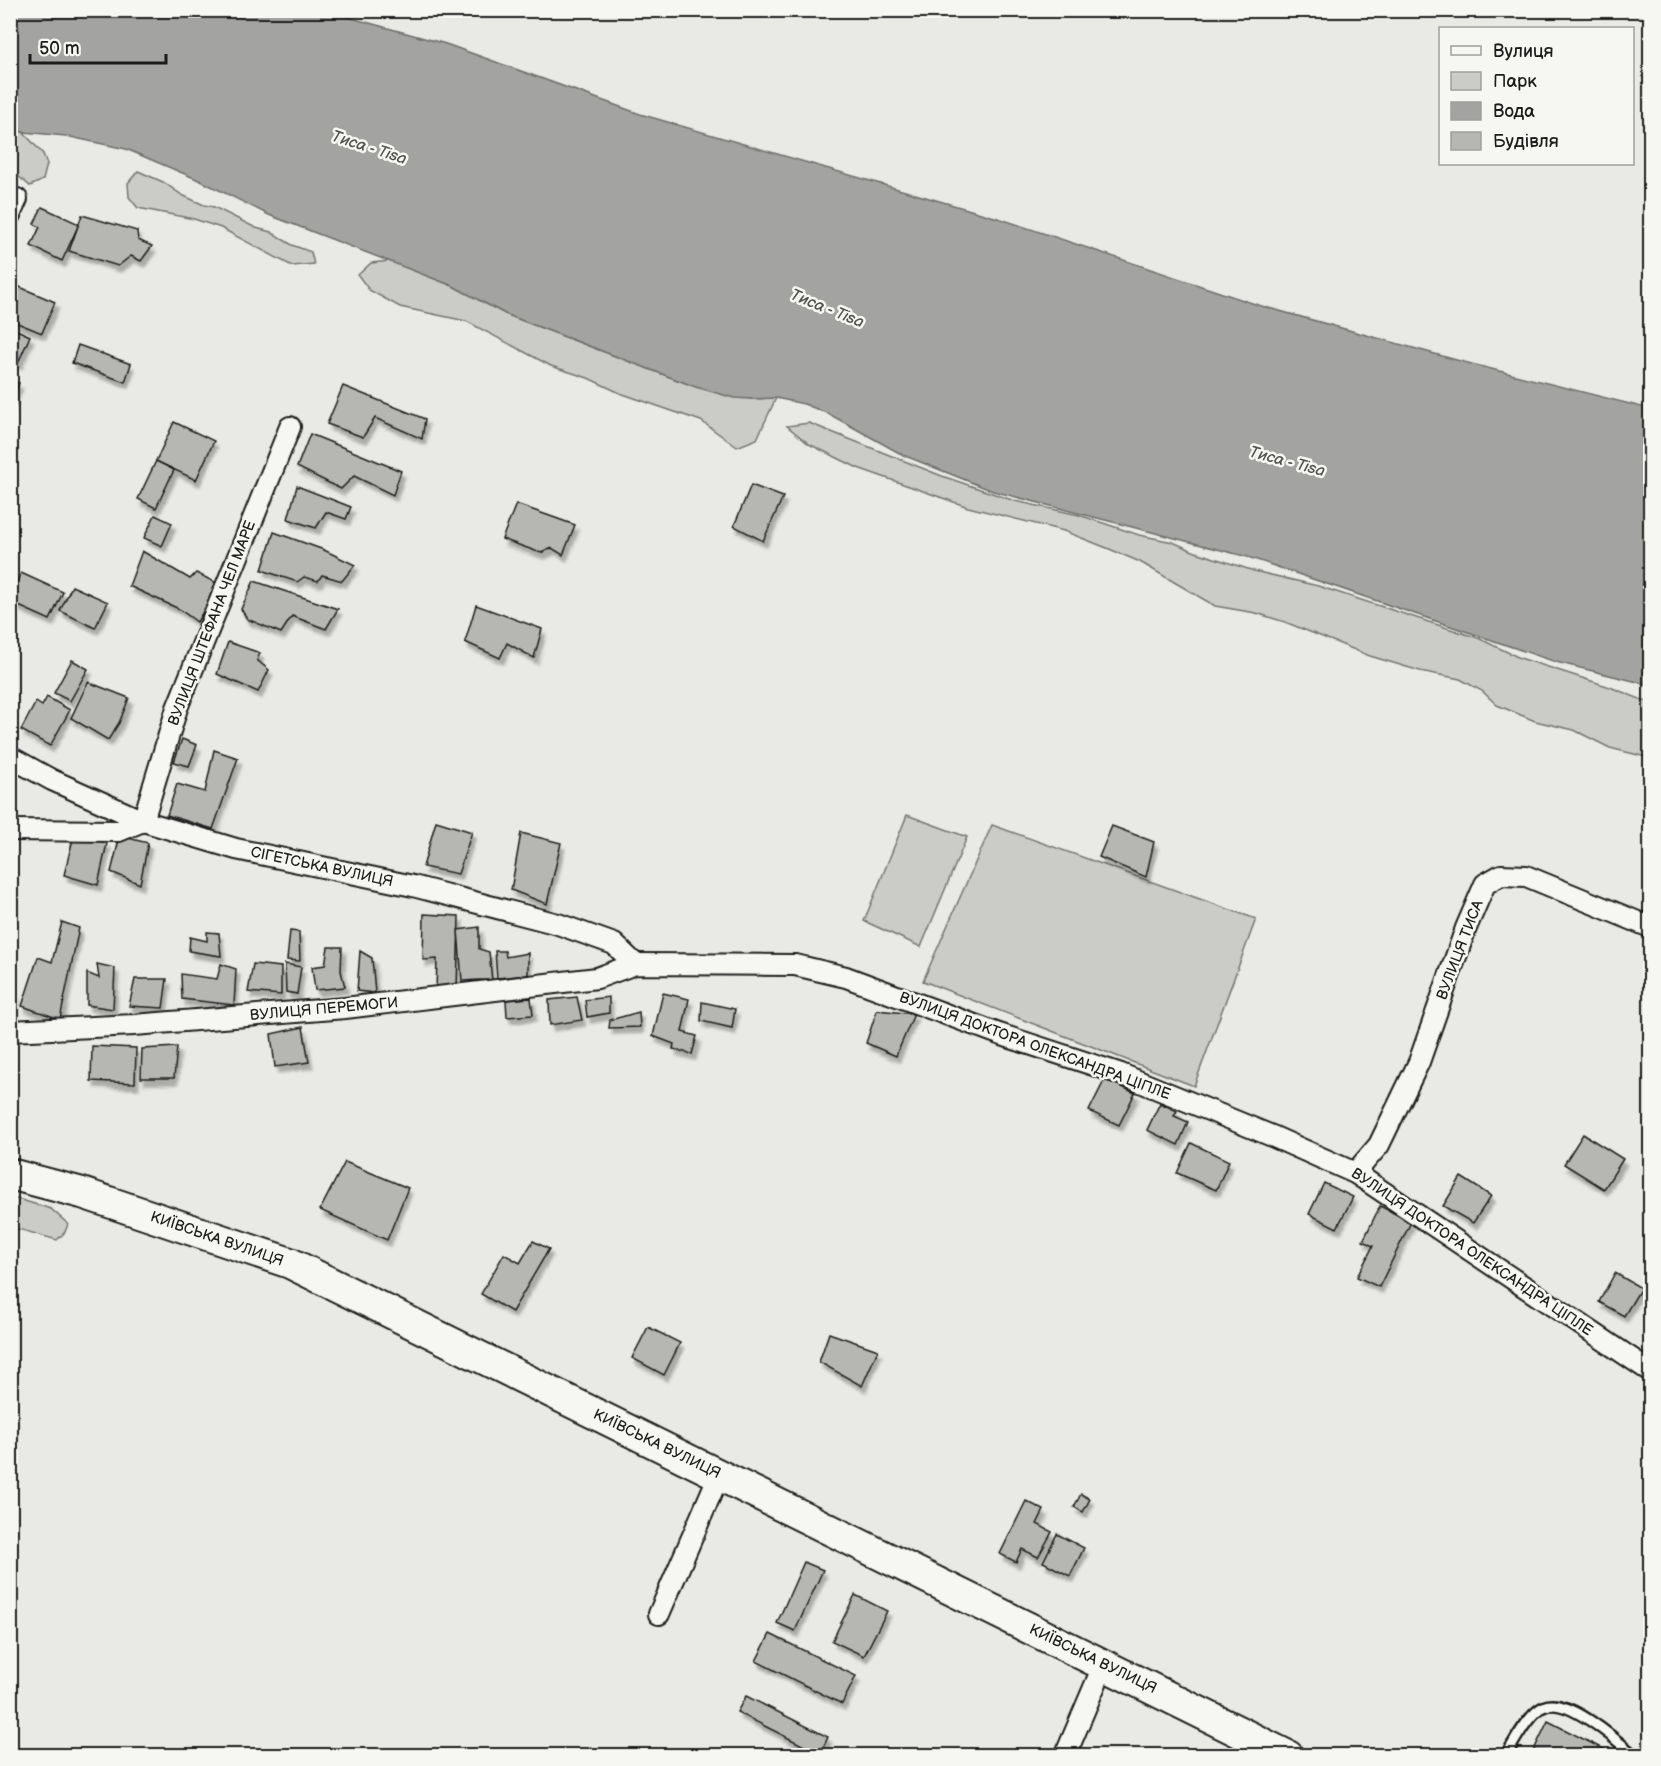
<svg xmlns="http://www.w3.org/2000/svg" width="1661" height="1766" font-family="'Balsamiq Sans',sans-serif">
	<defs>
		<filter id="shadow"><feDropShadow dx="3.5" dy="6" stdDeviation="1.5" flood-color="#0004"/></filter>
	</defs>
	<rect width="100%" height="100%" fill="#e9e9e5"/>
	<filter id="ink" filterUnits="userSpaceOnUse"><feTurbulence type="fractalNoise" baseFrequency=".0167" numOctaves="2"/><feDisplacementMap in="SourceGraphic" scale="12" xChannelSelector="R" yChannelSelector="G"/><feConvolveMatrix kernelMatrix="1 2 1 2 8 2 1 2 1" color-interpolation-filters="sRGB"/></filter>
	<g filter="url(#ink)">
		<g fill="#cbcbc7" stroke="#747472" stroke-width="1.5">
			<polygon points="10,127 23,132 43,154 47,164 43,180 30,186 11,170"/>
			<polygon points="138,171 163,182 182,195 204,205 214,207 256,228 271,232 292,245 311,252 314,264 292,266 221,228 194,219 138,208 129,197 128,183"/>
			<polygon points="390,261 453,286 505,314 696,387 751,399 776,398 757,439 737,447 701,421 620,393 588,378 551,366 466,321 400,307 369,290 358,275 371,263"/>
			<polygon points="809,423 942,476 1015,501 1079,515 1139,535 1173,542 1193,551 1254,571 1318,586 1478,638 1520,658 1610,687 1650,703 1650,758 1610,748 1574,730 1535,721 1497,705 1482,691 1460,679 1420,671 1370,656 1285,622 1256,613 1215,606 1140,562 1107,548 1064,531 968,507 858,468 809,444 787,426"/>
			<polygon points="907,815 967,837 921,947 864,921"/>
			<polygon points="992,825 1256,919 1194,1086 923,981"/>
			<polygon points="11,1197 51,1209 68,1224 65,1232 57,1240 11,1227"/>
		</g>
		<polygon fill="#a3a3a1" stroke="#6d6d6c" stroke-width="1.5" points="11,10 326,11 446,44 640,114 998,218 1258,305 1460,361 1650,409 1650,685 1556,662 1248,557 993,491 903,455 829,414 804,404 776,398 751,399 734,398 696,387 505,314 453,286 269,215 199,180 126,149 66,136 23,132 11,127"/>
		<g fill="#b6b6b3" stroke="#1c1c1c" stroke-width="1.5" filter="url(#shadow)">
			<polygon points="42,207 79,224 62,261 31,246 40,227 34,224"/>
			<polygon points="82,215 137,231 138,240 152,246 141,261 131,256 118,266 69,251"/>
			<polygon points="15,285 55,302 42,333 10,320 10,297"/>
			<polygon points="10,327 30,336 18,363 10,360"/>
			<polygon points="78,345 131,364 125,382 72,363"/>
			<polygon points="10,381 19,383 10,406"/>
			<polygon points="343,386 425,419 422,439 375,418 363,437 327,424"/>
			<polygon points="174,422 214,441 196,480 156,461"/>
			<polygon points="310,434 401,471 393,495 354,476 341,489 297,467"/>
			<polygon points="156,461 174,470 156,508 138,499"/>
			<polygon points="751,485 783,497 763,541 734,526"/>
			<polygon points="297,486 351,507 346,519 326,512 316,528 288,519"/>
			<polygon points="516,504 575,525 563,555 552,548 541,553 502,539"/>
			<polygon points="155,515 172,523 162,546 144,538"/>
			<polygon points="274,532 324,550 355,565 342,581 322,575 318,581 304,577 297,582 262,570"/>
			<polygon points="142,551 190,579 196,573 219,584 197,622 179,609 129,586"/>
			<polygon points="21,573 63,592 50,620 10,602 10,595"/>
			<polygon points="254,581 338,609 326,629 292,616 281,633 247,619 241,609"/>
			<polygon points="72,586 108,602 95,628 60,611"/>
			<polygon points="476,605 542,629 534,658 507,643 500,658 465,642"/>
			<polygon points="228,642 260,653 257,660 269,670 258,692 217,674"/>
			<polygon points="72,660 88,669 70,701 54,693"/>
			<polygon points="88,682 129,698 119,723 108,740 71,718"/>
			<polygon points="47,697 70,710 50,746 21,730 36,702 42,706"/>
			<polygon points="182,739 197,745 189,766 174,762"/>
			<polygon points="214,750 238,758 213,829 167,815 177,784 205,792"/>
			<polygon points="436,821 472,832 458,874 423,867"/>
			<polygon points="1112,826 1154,842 1146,877 1099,857"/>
			<polygon points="521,833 561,843 547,904 511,890"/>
			<polygon points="74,835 107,843 98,885 64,875"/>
			<polygon points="120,836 148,843 140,884 111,872"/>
			<polygon points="424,914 459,916 457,988 436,990 437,959 423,960"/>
			<polygon points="62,922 79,928 60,1019 22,1006 38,957 52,962"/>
			<polygon points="479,927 479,949 489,952 492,981 479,980 462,981 458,930"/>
			<polygon points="290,931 299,932 300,961 287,960"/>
			<polygon points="207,932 219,933 221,956 189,951 190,937 207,941"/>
			<polygon points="328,947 342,947 341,971 345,987 315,990 312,967 325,965"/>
			<polygon points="360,951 372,958 375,993 357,991"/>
			<polygon points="495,951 505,951 506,957 528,953 528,975 497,978"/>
			<polygon points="97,964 115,968 113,1009 87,1005 87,973 99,978"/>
			<polygon points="221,964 236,969 234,1005 182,999 181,974 217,979"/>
			<polygon points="253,964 281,967 281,995 248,992"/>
			<polygon points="285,964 301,967 297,994 286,992"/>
			<polygon points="135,979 167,979 163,1008 129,1006"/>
			<polygon points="10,993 16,994 13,1018 10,1018"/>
			<polygon points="663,993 689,999 682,1032 697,1036 692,1054 673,1049 674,1044 653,1036"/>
			<polygon points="577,997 582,1020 550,1025 549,1000"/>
			<polygon points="609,997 609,1013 587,1017 585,1000"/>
			<polygon points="531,998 533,1015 507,1017 506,1000"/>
			<polygon points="702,1002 735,1009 732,1028 701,1021"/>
			<polygon points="877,1010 914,1014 896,1056 866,1043"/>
			<polygon points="639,1012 640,1027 609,1028 610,1020"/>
			<polygon points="303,1027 309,1062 275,1067 271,1034"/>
			<polygon points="92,1046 136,1048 135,1083 91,1081"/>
			<polygon points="177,1047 174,1078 141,1078 142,1049"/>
			<polygon points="1105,1079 1135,1093 1119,1125 1089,1111"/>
			<polygon points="1160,1103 1177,1111 1174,1116 1188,1122 1178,1145 1147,1130"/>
			<polygon points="1583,1134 1623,1159 1604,1189 1564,1164"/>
			<polygon points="1191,1143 1229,1161 1216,1190 1177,1173"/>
			<polygon points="345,1162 408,1188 387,1240 320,1210"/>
			<polygon points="1461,1177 1491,1196 1473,1223 1443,1206"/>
			<polygon points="1324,1183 1353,1197 1337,1228 1309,1214"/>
			<polygon points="1380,1206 1411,1222 1379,1287 1357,1277 1373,1246 1363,1241"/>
			<polygon points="533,1241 549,1249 512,1312 481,1294 504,1254 520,1263"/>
			<polygon points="1615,1273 1641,1288 1624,1316 1599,1302"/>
			<polygon points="648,1327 680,1343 664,1375 632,1358"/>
			<polygon points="829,1333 878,1350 862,1386 819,1362"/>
			<polygon points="1081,1494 1090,1499 1083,1512 1074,1507"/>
			<polygon points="1026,1501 1044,1510 1037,1524 1052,1532 1038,1557 1022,1549 1016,1562 1000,1554"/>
			<polygon points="1057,1534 1084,1548 1070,1576 1043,1562"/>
			<polygon points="804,1562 823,1570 795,1631 777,1623"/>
			<polygon points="855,1595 887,1611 864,1656 832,1641"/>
			<polygon points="770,1634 856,1676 842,1704 756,1661"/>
			<polygon points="746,1696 828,1737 820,1754 737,1712"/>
			<polygon points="1548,1721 1609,1752 1607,1756 1531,1756"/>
		</g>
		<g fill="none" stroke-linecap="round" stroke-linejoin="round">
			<g stroke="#1c1c1c" stroke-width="14">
				<path id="service" d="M1506,1756C1513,1743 1530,1713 1543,1707C1566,1695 1618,1741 1635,1756"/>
			</g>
			<g stroke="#1c1c1c" stroke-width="24">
				<g id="minor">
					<polyline points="10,215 17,199"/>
					<polyline points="10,757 52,780 143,821 236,849 413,886 558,924 614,944 635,964"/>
					<polyline points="10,830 119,831 143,821 177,708 290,427"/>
					<polyline points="10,1031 134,1025 345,1008 597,978 635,964 795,965 846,977 999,1034 1121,1074 1272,1136 1355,1173 1650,1371"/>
					<polyline points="1355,1173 1379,1145 1419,1062 1466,928 1485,884 1501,875 1526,876 1650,927"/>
					<polyline points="659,1614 719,1475"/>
					<polyline points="1065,1756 1104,1664"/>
				</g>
			</g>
			<g stroke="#1c1c1c" stroke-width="34">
				<polyline id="primary" points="10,1174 82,1193 290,1263 1288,1756"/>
			</g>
			<use href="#service" stroke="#f6f6f2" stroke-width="9"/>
			<use href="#minor" stroke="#f6f6f2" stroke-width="20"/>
			<use href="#primary" stroke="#f6f6f2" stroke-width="30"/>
		</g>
	</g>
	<g text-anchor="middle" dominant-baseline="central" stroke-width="5" stroke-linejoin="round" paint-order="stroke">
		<g font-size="15" fill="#1c1c1c" stroke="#f6f6f2">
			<text transform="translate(212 623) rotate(-69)">ВУЛИЦЯ ШТЕФАНА ЧЕЛ МАРЕ</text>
			<text transform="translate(322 867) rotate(12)">СІГЕТСЬКА ВУЛИЦЯ</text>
			<text transform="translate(1460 950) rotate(-69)">ВУЛИЦЯ ТИСА</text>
			<text transform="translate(324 1009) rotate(-5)">ВУЛИЦЯ ПЕРЕМОГИ</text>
			<text transform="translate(1035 1046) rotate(20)">ВУЛИЦЯ ДОКТОРА ОЛЕКСАНДРА ЦІПЛЕ</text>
			<text transform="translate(217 1239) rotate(19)">КИЇВСЬКА ВУЛИЦЯ</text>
			<text transform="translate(1472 1252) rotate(34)">ВУЛИЦЯ ДОКТОРА ОЛЕКСАНДРА ЦІПЛЕ</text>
			<text transform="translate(657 1444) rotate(26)">КИЇВСЬКА ВУЛИЦЯ</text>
			<text transform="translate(1093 1659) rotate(26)">КИЇВСЬКА ВУЛИЦЯ</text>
		</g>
		<g font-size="16" font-style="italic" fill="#525251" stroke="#f6f6f2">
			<text transform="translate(369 148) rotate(18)">Тиса - Tisa</text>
			<text transform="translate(827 309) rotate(22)">Тиса - Tisa</text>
			<text transform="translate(1287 462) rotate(15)">Тиса - Tisa</text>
		</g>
	</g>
	<rect width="1661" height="1766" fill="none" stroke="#f6f6f2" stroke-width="36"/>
	<rect x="18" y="18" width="1625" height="1730" fill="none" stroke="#1c1c1c" stroke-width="2" filter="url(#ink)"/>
	<rect x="1439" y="27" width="195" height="138" fill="#f6f6f2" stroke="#9f9f9c" stroke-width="1.5"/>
	<rect x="1451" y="46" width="30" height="9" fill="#f6f6f2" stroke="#9f9f9c" stroke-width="1.5"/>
	<text x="1493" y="57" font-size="18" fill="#1c1c1c">Вулиця</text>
	<rect x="1451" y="72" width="30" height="18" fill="#cbcbc7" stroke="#9f9f9c" stroke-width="1.5"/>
	<text x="1493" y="87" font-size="18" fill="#1c1c1c">Парк</text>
	<rect x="1451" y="102" width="30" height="18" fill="#a3a3a1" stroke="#9f9f9c" stroke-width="1.5"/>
	<text x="1493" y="117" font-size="18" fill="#1c1c1c">Вода</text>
	<rect x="1451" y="132" width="30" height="18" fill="#b6b6b3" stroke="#9f9f9c" stroke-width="1.5"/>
	<text x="1493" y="147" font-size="18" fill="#1c1c1c">Будівля</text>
	<path d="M30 54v9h136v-9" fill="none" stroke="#1c1c1c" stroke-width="3"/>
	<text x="39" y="54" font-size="18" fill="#1c1c1c" stroke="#f6f6f2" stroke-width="4.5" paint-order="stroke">50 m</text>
</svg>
